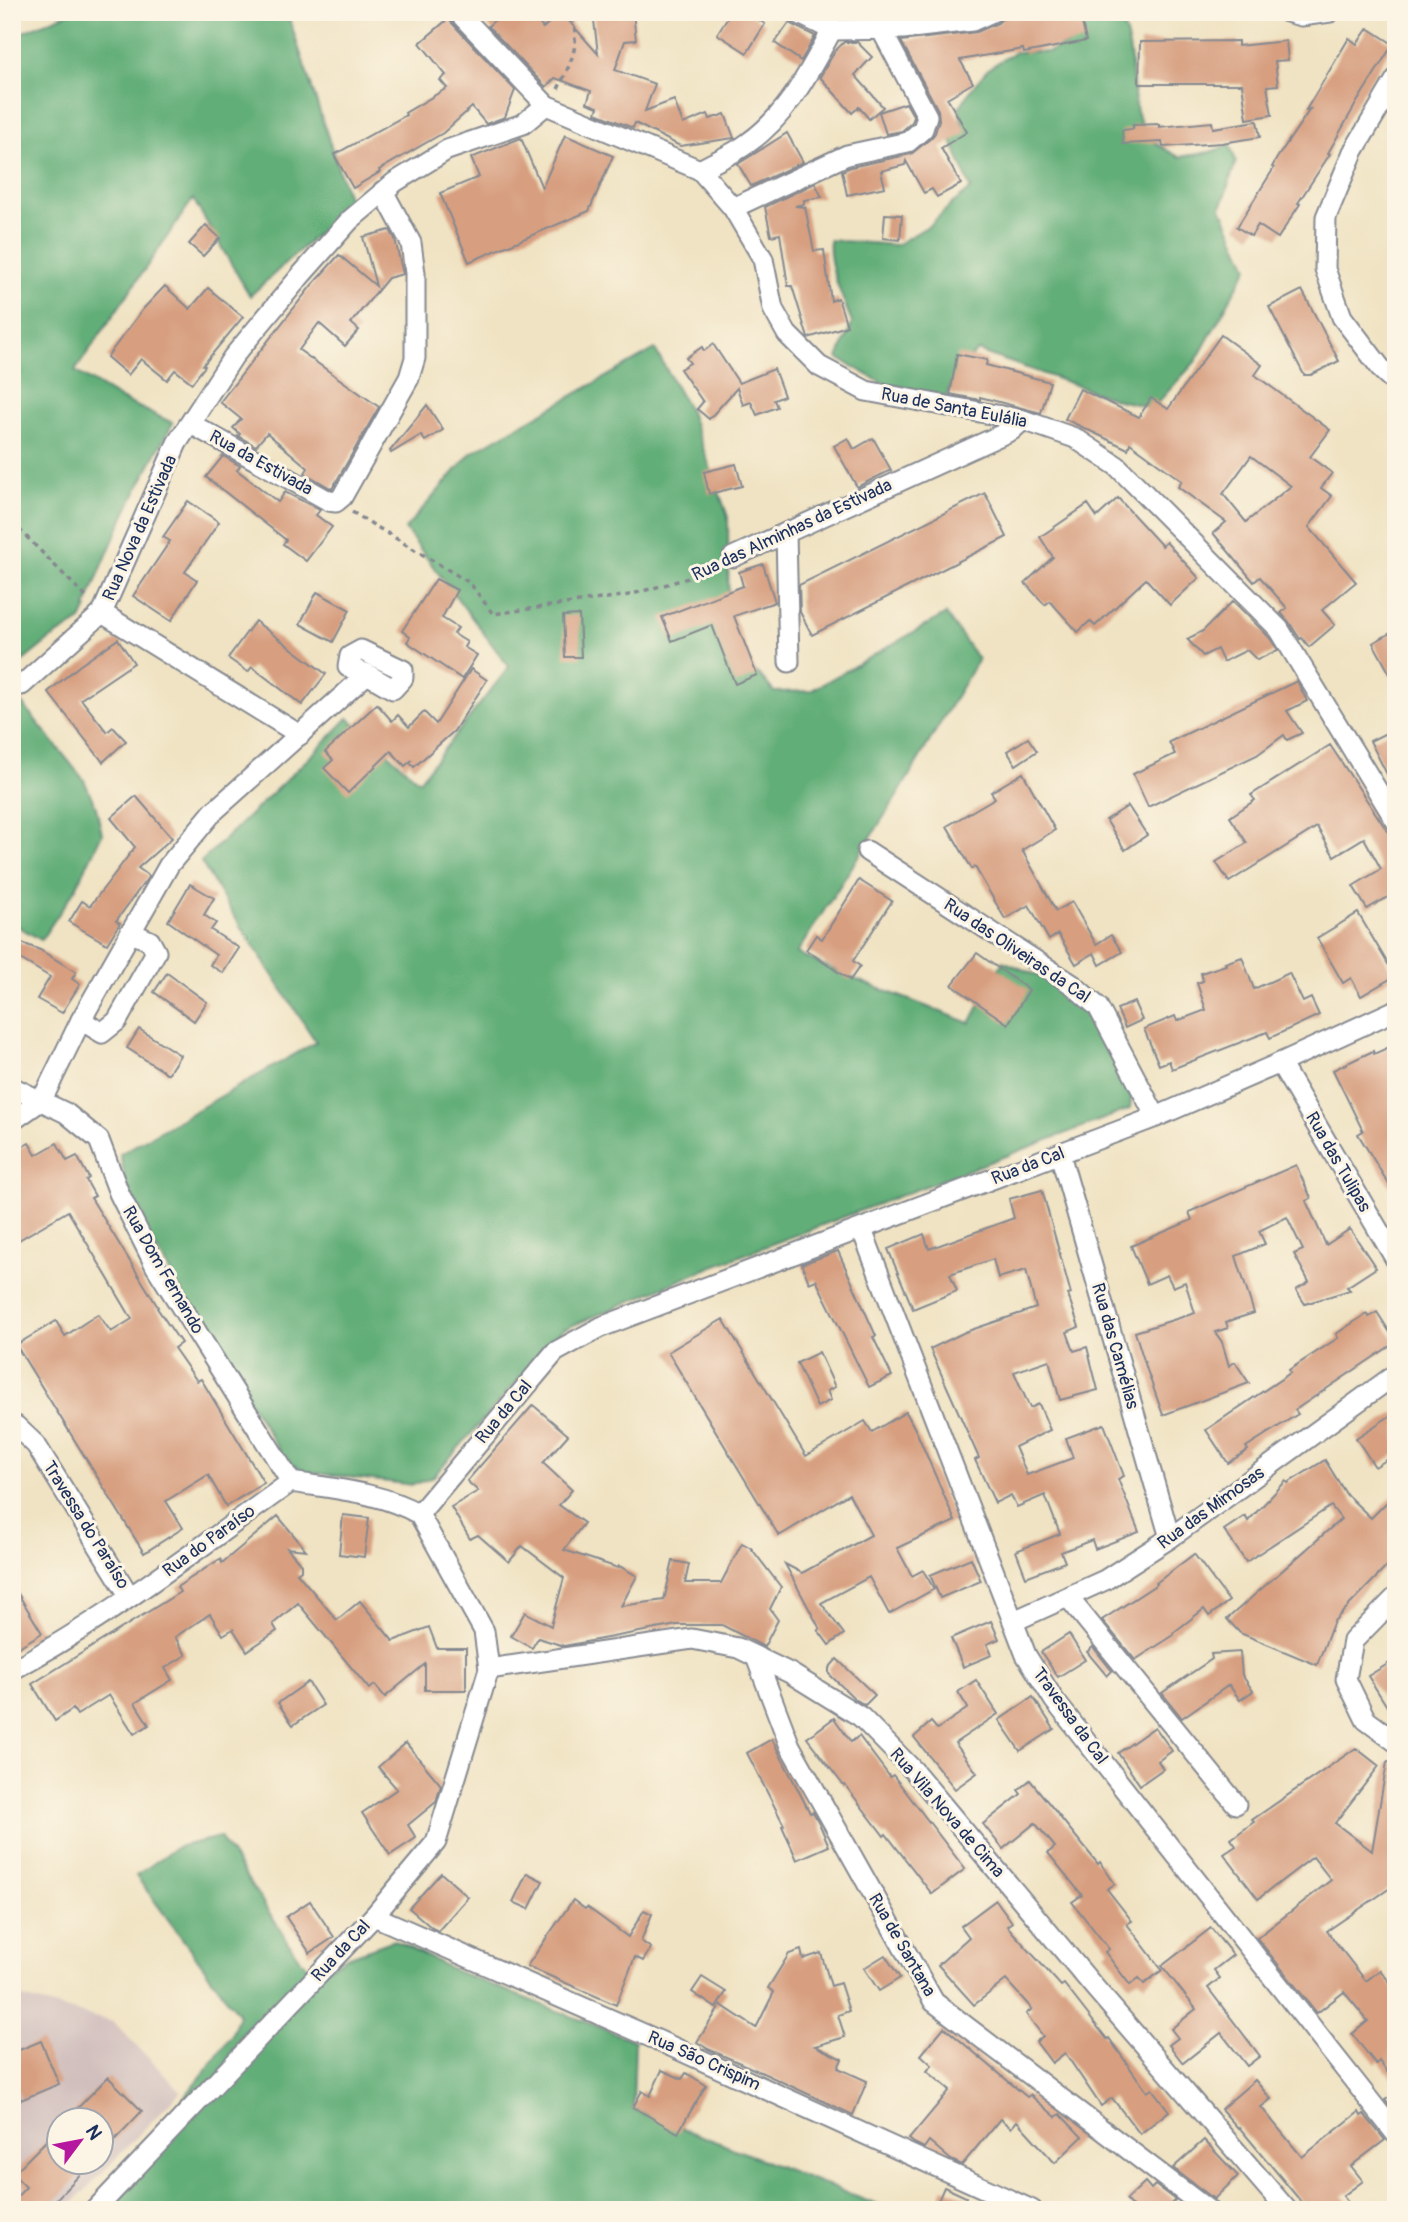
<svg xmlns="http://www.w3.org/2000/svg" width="1408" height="2222" font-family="Pangolin,sans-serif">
	<rect width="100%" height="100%" fill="#fcf5e5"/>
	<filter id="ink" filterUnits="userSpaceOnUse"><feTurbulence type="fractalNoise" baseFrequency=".0143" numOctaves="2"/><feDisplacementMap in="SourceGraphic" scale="14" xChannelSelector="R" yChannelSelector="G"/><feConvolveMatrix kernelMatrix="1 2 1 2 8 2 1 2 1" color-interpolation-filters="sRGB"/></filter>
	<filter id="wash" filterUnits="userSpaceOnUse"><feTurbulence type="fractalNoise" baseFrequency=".00686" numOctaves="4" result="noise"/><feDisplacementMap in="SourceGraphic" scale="28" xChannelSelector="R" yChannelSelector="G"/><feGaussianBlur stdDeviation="1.57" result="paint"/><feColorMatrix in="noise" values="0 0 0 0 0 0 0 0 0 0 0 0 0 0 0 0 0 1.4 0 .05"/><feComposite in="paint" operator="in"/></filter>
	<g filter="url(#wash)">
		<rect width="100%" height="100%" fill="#f0e3c3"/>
		<path fill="#d1bfbd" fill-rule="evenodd" d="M12,1995L113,2022L181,2091L66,2210H12ZM60,2120H102V2162H60Z"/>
		<g fill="#62ae78" stroke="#3e6e6b" stroke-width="2">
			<path d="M71,12H287L350,204L250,296L193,199L75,371L123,400L173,423C139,482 110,542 86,607L87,608L81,620L49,640L12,670V34H18Z"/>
			<path d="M1086,12H1115C1143,49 1121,104 1151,139C1158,146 1171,152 1179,157L1210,152L1230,145L1236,161L1221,208L1248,267L1196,361L1153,408L1118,400L978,351L959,367L946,397L882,383L838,358L852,323C843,297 827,267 830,240L896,245L930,225L953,203L971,189L951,139L964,131L959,108L975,84L989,68L1015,52H1048L1073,42Z"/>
			<polygon points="655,349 690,412 728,517 729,657 759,674 774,692 810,691 946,614 978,659 899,793 797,953 849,977 970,1023 1003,961 1075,991 1088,1009 1132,1093 1130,1109 711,1267 562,1330 433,1477 413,1485 307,1472 286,1462 132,1209 120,1154 316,1042 232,913 201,862 317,750 348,718 419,781 509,667 405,529 471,453"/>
			<polygon points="12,691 84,780 96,807 102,834 76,888 41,940 12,923"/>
			<polygon points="220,1837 298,1957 315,1975 347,1957 394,1940 458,1972 635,2041 633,2109 890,2210 94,2210 208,2068 231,2036 239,2015 136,1876 177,1847"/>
		</g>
		<g id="blocks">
			<g fill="#d79f80" fill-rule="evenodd">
				<polygon points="504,12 529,12 543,28 561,12 598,54 593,12 633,12 636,40 625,41 615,70 655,84 645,111 674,100 683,124 708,114 710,119 725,114 734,138 680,146 635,123 633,128 596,113 598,107 587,103 591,91 555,78 546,87 488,26"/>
				<polygon points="731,12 746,12 765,24 747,53 717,34"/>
				<polygon points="1004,12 1013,12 1013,18 1044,12 1080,12 1086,41 1024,53 1023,49 960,60 973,83 947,98 967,132 941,148 961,184 937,197 932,189 924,193 906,161 905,165 881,171 885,187 847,195 842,171 851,167 911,154 931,138 935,133 939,120 938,110 901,41 977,32 998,23 1002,19"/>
				<polygon points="448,19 515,90 505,117 486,124 472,107 443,133 379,170 380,172 353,188 334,155 406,115 405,113 447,88 440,80 446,75 420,43"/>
				<polygon points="789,23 815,36 801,61 775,43"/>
				<polygon points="1368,28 1393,44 1357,102 1328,153 1330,154 1298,203 1300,204 1278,238 1258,225 1251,236 1237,227 1274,168 1272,167 1277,158 1310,109 1306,110 1349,38 1357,44"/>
				<polygon points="1238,41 1238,46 1286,41 1288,60 1275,61 1278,85 1267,86 1272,115 1247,119 1242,84 1139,84 1140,42"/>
				<polygon points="844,42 857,42 872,57 855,75 883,107 869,119 859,107 852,113 820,77 835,51"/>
				<polygon points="906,103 914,117 912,122 902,131 886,134 879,112"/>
				<polygon points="1257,121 1260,137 1222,143 1163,147 1162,142 1123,144 1122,130 1133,129 1133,125 1159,124 1159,127 1212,122 1213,128"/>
				<polygon points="787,133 803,162 751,186 738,164"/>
				<polygon points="565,135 613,156 589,211 469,262 440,193 479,177 471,158 521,138 542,188"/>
				<polygon points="815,183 822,197 804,200 804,204 795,206 805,207 814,251 824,250 831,301 838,298 847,326 808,338 792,286 788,286 780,234 771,236 765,207"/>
				<polygon points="885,214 902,215 900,240 883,238"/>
				<polygon points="206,225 220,238 203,256 189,244"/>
				<polygon points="390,230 395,239 403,274 388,278 351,323 359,330 345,346 319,323 299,350 379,407 332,489 305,473 308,468 267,433 256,446 238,436 240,434 233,428 241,419 220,402 312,285 339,255 376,286 363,237"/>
				<polygon points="165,286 190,309 208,288 243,317 203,365 205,366 192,383 175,370 167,380 141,359 128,375 107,357 143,309"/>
				<polygon points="1302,290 1339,361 1311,375 1304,375 1269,307"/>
				<path d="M1221,335L1262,365L1255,375L1330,430L1310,457L1332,473L1321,488L1332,496L1309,527L1356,582L1322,610L1335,625L1309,647L1302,638L1300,639L1289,622L1281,613L1287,608L1260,577L1254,582L1213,533L1226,522L1178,487L1182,481L1130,443L1128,449L1065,419L1080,389L1139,417L1151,398L1168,409ZM1251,456L1291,486L1246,522L1223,494Z"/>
				<polygon points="713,344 739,383 774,369 784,396 774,400 777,407 757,415 751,402 743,405 737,388 709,419 697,409 703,402 680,369 690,363 686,358 702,347 704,351"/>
				<polygon points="957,354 987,360 986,365 1050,382 1041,413 980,397 980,400 950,394"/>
				<polygon points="427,405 443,430 425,441 421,435 391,453 390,451"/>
				<polygon points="848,438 854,449 873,438 891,470 857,487 834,446"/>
				<polygon points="223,456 240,466 237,470 278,502 285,492 320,510 316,515 332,527 306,561 283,544 286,540 206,477"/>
				<polygon points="736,464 742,486 709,494 704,472"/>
				<polygon points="985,493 1007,537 812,635 800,612 799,585"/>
				<polygon points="1118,498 1162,546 1166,542 1199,578 1170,605 1146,579 1095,626 1090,621 1078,632 1050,601 1045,605 1025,583 1053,557 1040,537 1088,504 1097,517"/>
				<polygon points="188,501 219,522 185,572 197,580 171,621 133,596 170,541 163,537"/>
				<polygon points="763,564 775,602 734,616 757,675 735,684 712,625 672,641 662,617 743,586 739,572"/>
				<polygon points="436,579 457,590 442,618 458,628 454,634 467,642 464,647 477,655 462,679 407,642 410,637 402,631"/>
				<polygon points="317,592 350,610 333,642 300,624"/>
				<polygon points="1233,601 1269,637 1278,650 1257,660 1247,650 1223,662 1217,649 1203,656 1187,639 1203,631"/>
				<polygon points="579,615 581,657 565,657 563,616"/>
				<polygon points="255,621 326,674 302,705 252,667 248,672 228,658"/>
				<polygon points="1396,630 1396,685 1373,643"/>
				<polygon points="118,639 134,663 81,699 107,732 113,727 126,741 103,762 48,692 79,666"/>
				<polygon points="471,669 487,680 454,731 414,767 410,763 412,760 405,766 391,751 348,793 324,768 333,760 325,752 377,704 392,721 398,715 409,727 424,712 436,724"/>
				<polygon points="1297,681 1307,701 1287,711 1302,733 1287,740 1284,735 1257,755 1148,807 1133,774 1175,754 1169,742"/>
				<polygon points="1396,728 1396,792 1370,741"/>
				<polygon points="1028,738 1037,751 1016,765 1007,751"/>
				<polygon points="1330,745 1396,844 1396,894 1395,893 1367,909 1353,886 1381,869 1364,838 1334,856 1317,827 1229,882 1216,862 1247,843 1230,817 1255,800 1251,795"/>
				<polygon points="1023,773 1055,830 1022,850 1056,911 1072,902 1096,944 1111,935 1122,952 1100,965 1094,953 1076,964 1058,934 1049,940 1029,905 1005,919 975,867 972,869 947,826 995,798 991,792"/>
				<polygon points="136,796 172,838 138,868 149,876 116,921 120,923 107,944 69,922 82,901 90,906 135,847 111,818"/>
				<polygon points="1128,806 1147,835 1125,850 1106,820"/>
				<polygon points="859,880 892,901 853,961 860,966 850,980 806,950 816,935 822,939"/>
				<polygon points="190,884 214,898 204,915 216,923 211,930 239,948 223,973 210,965 216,955 168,921"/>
				<polygon points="1358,913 1395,976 1361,996 1351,978 1343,983 1317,938"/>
				<polygon points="12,939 40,950 76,972 72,979 80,984 62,1013 37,999 50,977 12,954"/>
				<polygon points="977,953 1029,990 1008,1024 952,985"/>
				<polygon points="1242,957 1254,989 1289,973 1303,1002 1311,998 1319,1015 1270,1038 1267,1032 1172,1069 1169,1061 1159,1065 1144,1029 1175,1016 1177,1021 1206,1010 1197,983 1203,981 1201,973 1226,965 1225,963"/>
				<polygon points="167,973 207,1002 194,1021 154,992"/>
				<polygon points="1134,1002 1142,1020 1125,1028 1117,1009"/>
				<polygon points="139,1029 180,1055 168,1074 127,1048"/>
				<polygon points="1396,1044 1396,1196 1358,1134 1363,1131 1333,1070 1373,1051 1374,1054"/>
				<polygon points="29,1143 36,1155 57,1143 67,1161 77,1156 89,1178 86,1180 95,1196 91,1198 158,1307 157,1308 181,1343 174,1348 197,1381 201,1379 264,1483 226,1506 208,1475 166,1501 183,1528 144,1553 16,1345 56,1321 65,1336 98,1314 111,1332 132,1319 68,1211 12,1244 12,1153"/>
				<polygon points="1296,1165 1311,1198 1306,1201 1326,1245 1350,1229 1376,1268 1347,1287 1350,1290 1305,1304 1296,1290 1309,1282 1294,1254 1303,1250 1287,1217 1259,1231 1265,1244 1236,1256 1254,1313 1226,1322 1228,1328 1215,1332 1222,1342 1229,1366 1235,1362 1249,1383 1163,1415 1147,1370 1135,1332 1195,1313 1185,1282 1173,1287 1167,1275 1147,1284 1131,1246 1192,1220 1189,1212"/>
				<polygon points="1042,1190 1071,1294 1068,1295 1079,1327 1067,1332 1074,1351 1087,1347 1098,1390 1060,1400 1049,1360 1014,1372 1030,1408 1039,1404 1050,1430 1015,1447 1027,1475 1073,1458 1066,1438 1104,1424 1124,1476 1118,1479 1139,1532 1095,1549 1092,1540 1061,1552 1065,1562 1026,1577 1016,1551 1060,1534 1045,1495 1017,1507 1011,1495 995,1503 975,1460 979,1458 930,1349 965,1332 1036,1308 1026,1270 998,1278 993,1259 950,1274 957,1291 913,1309 888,1249 924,1234 929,1249 1014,1218 1009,1199"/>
				<polygon points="838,1251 876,1336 873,1337 892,1376 869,1387 816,1280 809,1283 802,1264"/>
				<polygon points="1377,1312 1396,1342 1295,1410 1298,1414 1246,1447 1248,1450 1228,1463 1206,1430 1290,1373 1289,1370 1338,1338 1336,1334 1366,1314 1369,1317"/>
				<polygon points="723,1319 806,1456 865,1421 872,1432 906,1412 917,1433 955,1521 897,1548 912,1576 923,1570 934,1589 889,1614 869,1577 821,1603 844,1634 829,1645 818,1630 820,1629 785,1564 802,1573 871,1535 849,1494 779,1536 668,1352"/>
				<polygon points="819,1352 835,1387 827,1391 831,1400 817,1407 797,1363"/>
				<polygon points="533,1405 568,1435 543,1463 572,1490 559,1505 584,1523 564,1550 618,1568 619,1566 637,1576 621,1606 664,1600 673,1561 689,1564 685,1583 721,1583 742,1543 751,1548 781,1587 770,1609 778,1620 764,1647 722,1625 677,1625 564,1646 538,1638 532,1648 511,1636 525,1612 551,1626 564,1578 522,1546 509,1562 478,1535 470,1539 451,1507 478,1491 467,1481"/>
				<polygon points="1396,1412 1396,1454 1375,1467 1356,1438"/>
				<polygon points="1325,1460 1346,1494 1371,1518 1396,1493 1396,1557 1334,1621 1317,1665 1240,1633 1227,1619 1341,1519 1331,1506 1246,1562 1224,1530 1245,1516 1248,1521 1286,1481 1288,1483"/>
				<polygon points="343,1515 369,1518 364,1557 339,1554"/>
				<polygon points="278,1516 306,1550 287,1548 301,1564 301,1570 297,1573 337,1620 360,1601 393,1641 429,1627 437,1648 466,1648 466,1690 425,1690 425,1664 385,1697 375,1685 369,1689 298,1603 273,1624 277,1631 247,1651 233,1629 223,1635 210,1614 175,1637 186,1655 165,1668 172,1680 135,1703 149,1725 134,1734 109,1695 77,1715 73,1709 55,1721 32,1684 180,1592 177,1587 220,1559 222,1563"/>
				<polygon points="1194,1554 1229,1601 1209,1616 1204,1609 1173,1633 1174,1635 1135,1660 1102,1620 1157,1584 1156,1583"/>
				<polygon points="971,1558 981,1581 940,1598 930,1575"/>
				<polygon points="12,1584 42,1633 12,1651"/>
				<polygon points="991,1621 999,1639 987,1644 992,1655 963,1667 951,1638"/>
				<polygon points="1069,1634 1085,1660 1058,1677 1041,1652"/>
				<polygon points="1093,1647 1112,1671 1107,1676 1087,1652"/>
				<polygon points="1240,1652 1242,1675 1253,1691 1240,1700 1229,1685 1182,1718 1162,1693 1212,1659 1211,1654"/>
				<polygon points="837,1659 875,1695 865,1705 855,1699 829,1674 829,1668"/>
				<polygon points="1396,1659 1396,1721 1368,1676"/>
				<polygon points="976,1680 998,1714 955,1743 977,1773 955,1789 914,1737 931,1722 937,1729 968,1708 958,1692"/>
				<polygon points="308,1682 323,1705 293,1725 278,1703"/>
				<polygon points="1033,1697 1054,1729 1020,1751 999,1720"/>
				<polygon points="834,1718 851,1742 859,1736 890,1777 893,1775 965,1869 932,1894 886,1834 884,1836 845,1785 844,1786 807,1738"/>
				<polygon points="1155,1727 1172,1751 1158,1761 1163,1769 1140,1785 1118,1753"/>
				<polygon points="772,1739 810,1813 813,1812 819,1823 829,1846 797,1860 782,1826 784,1825 747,1753"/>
				<polygon points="406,1743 441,1785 436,1802 408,1825 416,1838 390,1855 362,1813 397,1789 378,1767"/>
				<polygon points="1356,1748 1379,1766 1335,1823 1372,1851 1387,1762 1396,1763 1396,1884 1327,1931 1366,1981 1380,1970 1396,1990 1396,2084 1379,2061 1376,2064 1352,2034 1368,2021 1344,1992 1317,2013 1257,1938 1331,1880 1313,1857 1258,1899 1224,1854 1236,1846 1231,1839 1254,1822 1252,1820"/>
				<polygon points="1030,1780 1098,1864 1100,1862 1115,1884 1107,1889 1132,1921 1127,1924 1162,1970 1144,1984 1139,1978 1130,1985 1105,1952 1109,1949 1072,1902 1082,1895 1048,1853 1055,1847 1035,1823 1003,1849 983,1824 1021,1794 1018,1790"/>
				<polygon points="441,1873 468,1897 438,1931 432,1928 409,1908"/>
				<polygon points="527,1873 543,1881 529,1909 513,1902"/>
				<polygon points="573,1900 585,1909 587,1907 628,1937 644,1910 652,1914 641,1941 651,1948 643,1961 635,1957 616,2005 527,1966"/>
				<polygon points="996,1900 1012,1922 1007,1926 1061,1986 1064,1984 1107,2039 1109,2038 1147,2092 1152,2089 1169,2111 1140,2134 1112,2098 1101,2106 1065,2053 1052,2063 1036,2042 1043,2036 1026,2014 1032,2009 1006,1980 974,2005 938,1965 969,1937 961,1926"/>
				<polygon points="310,1901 334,1937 310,1953 286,1917"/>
				<polygon points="1211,1928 1233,1955 1214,1970 1220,1978 1208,1988 1260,2056 1247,2066 1221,2033 1183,2063 1169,2045 1178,2038 1171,2029 1196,2009 1162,1966"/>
				<polygon points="801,1950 803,1959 821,1953 831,1986 840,1983 849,2011 838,2015 845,2037 815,2046 842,2059 838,2068 867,2081 853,2115 765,2074 708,2049 697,2042 721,2005 756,2028 774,1992 768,1988 789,1954"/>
				<polygon points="885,1955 900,1978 879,1991 864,1968"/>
				<polygon points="702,1977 726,1992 716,2008 692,1992"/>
				<polygon points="944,2027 1027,2097 1030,2095 1056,2117 1060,2114 1082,2137 1055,2163 1017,2121 1011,2128 1000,2119 962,2165 951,2160 929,2141 924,2148 914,2143 909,2139 950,2090 927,2071 932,2065 921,2055"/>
				<polygon points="41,2041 59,2084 21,2100 18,2091 12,2093 12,2053"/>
				<polygon points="662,2070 682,2079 686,2073 706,2085 678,2133 633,2107 642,2091 650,2096"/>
				<polygon points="108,2077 142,2111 102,2153 102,2120 66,2120"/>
				<polygon points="1255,2080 1271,2099 1261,2107 1302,2157 1359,2112 1361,2116 1364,2114 1385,2140 1351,2166 1363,2181 1343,2196 1354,2210 1308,2210 1239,2127 1238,2128 1221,2109"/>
				<polygon points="1396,2093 1396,2114 1385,2100"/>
				<polygon points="60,2127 60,2162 92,2162 46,2210 12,2210 12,2202 26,2187 13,2174"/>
				<polygon points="1204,2140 1238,2176 1214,2199 1173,2168"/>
				<polygon points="1145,2182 1151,2189 1155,2185 1175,2200 1165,2210 1135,2210 1126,2200"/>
				<polygon points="944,2187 966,2197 961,2210 934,2210"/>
			</g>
		</g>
	</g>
	<g filter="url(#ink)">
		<use href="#blocks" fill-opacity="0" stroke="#868990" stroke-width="2"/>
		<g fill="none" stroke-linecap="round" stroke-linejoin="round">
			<g stroke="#868990" stroke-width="23">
				<g id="minor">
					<polyline points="458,12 546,105 700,170 733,208 763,259 773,309 787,334 819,366 866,391 1023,420 1075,438 1117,466 1279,629 1396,821"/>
					<polyline points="795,12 832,30 903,29 972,21 992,12"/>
					<polyline points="1287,12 1301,16 1330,12"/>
					<polyline points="1396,79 1353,152 1326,217 1325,269 1342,317 1383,371 1396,383"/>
					<path d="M700,170C715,161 734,154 748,143C788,115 809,72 832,30"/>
					<polyline points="733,208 847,155 908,142 923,129 927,116 881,29"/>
					<polyline points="191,424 329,501 336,502 342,497 409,378 415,358 415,273 411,243 383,191"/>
					<polyline points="786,533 789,662"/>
					<polyline points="733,557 1012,430 1023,420"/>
					<polyline points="102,613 300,735"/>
					<polygon points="361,650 403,670 403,678 393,689 367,674 348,667 350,656"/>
					<polyline points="22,685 102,613 177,443 233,357 302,274 350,220 395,182 447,150 523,124 546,105"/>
					<polyline points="867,851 1073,985 1098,1007 1156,1117"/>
					<polyline points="81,1020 102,1033 117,1021 156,952 150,941 130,932"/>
					<polyline points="1280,1063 1396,1260"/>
					<polyline points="12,1087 66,1113 99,1140 119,1193 156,1267 291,1482"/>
					<polyline points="12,1121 42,1100 81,1020 169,865 213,812 367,674"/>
					<polyline points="1060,1154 1170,1538"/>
					<polyline points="862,1230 1026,1655 1054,1700 1396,2134"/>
					<polyline points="12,1425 16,1426 36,1445 130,1597"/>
					<polyline points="1068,1597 1236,1804"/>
					<polyline points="1396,1597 1353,1641 1346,1679 1366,1720 1396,1742"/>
					<polyline points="1014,1621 1105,1580 1170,1538 1396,1374"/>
					<polyline points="756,1657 790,1746 934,2002 1208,2210"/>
					<polyline points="489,1669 692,1639 738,1648 790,1673 861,1717 914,1771 1095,1988 1287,2210"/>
					<path d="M12,1670C111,1616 200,1547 291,1482C335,1489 380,1492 419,1514"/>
					<polyline points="374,1916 655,2039 1032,2210"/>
					<polyline points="95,2210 374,1916 436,1842 489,1669 484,1631 419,1514 555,1352 601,1327 1156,1117 1280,1063 1396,1010"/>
				</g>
			</g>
			<g stroke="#868990" stroke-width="3.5" stroke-dasharray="5 5" stroke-linecap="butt">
				<path d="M558,89C572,60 581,45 571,12"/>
				<polyline points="352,512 470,583 493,614 629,595 702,574 716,567"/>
				<polyline points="12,522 88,599"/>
			</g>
			<use href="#minor" stroke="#fff" stroke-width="19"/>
		</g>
	</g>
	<g text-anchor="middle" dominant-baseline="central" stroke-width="6" stroke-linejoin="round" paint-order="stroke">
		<g font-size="18" fill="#1b2f5e" stroke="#fcf5e5">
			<text transform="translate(954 408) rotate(11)">Rua de Santa Eulália</text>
			<text transform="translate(261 463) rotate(29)">Rua da Estivada</text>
			<text transform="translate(140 528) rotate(-66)">Rua Nova da Estivada</text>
			<text transform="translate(792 530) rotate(-25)">Rua das Alminhas da Estivada</text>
			<text transform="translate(1017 951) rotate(34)">Rua das Oliveiras da Cal</text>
			<text transform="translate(1338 1162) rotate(60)">Rua das Tulipas</text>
			<text transform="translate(1028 1166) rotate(-21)">Rua da Cal</text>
			<text transform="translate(163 1270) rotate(60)">Rua Dom Fernando</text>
			<text transform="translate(1115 1346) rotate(74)">Rua das Camélias</text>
			<text transform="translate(504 1412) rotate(-50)">Rua da Cal</text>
			<text transform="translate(1211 1508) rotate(-36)">Rua das Mimosas</text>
			<text transform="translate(86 1525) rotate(58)">Travessa do Paraíso</text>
			<text transform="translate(209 1541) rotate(-36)">Rua do Paraíso</text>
			<text transform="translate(1070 1716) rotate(54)">Travessa da Cal</text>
			<text transform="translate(947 1813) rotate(49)">Rua Vila Nova de Cima</text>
			<text transform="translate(902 1945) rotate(60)">Rua de Santana</text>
			<text transform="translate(341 1951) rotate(-47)">Rua da Cal</text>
			<text transform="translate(704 2061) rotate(24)">Rua São Crispim</text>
		</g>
	</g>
	<rect width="1408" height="2222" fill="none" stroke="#fcf5e5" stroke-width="42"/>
	<g transform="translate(80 2141) rotate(58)"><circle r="33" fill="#fcf5e5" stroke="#a2a6af" stroke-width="2"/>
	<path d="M0-5L12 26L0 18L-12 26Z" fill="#b5179e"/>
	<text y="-10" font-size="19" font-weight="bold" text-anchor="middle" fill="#1b2f5e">N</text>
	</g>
</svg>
